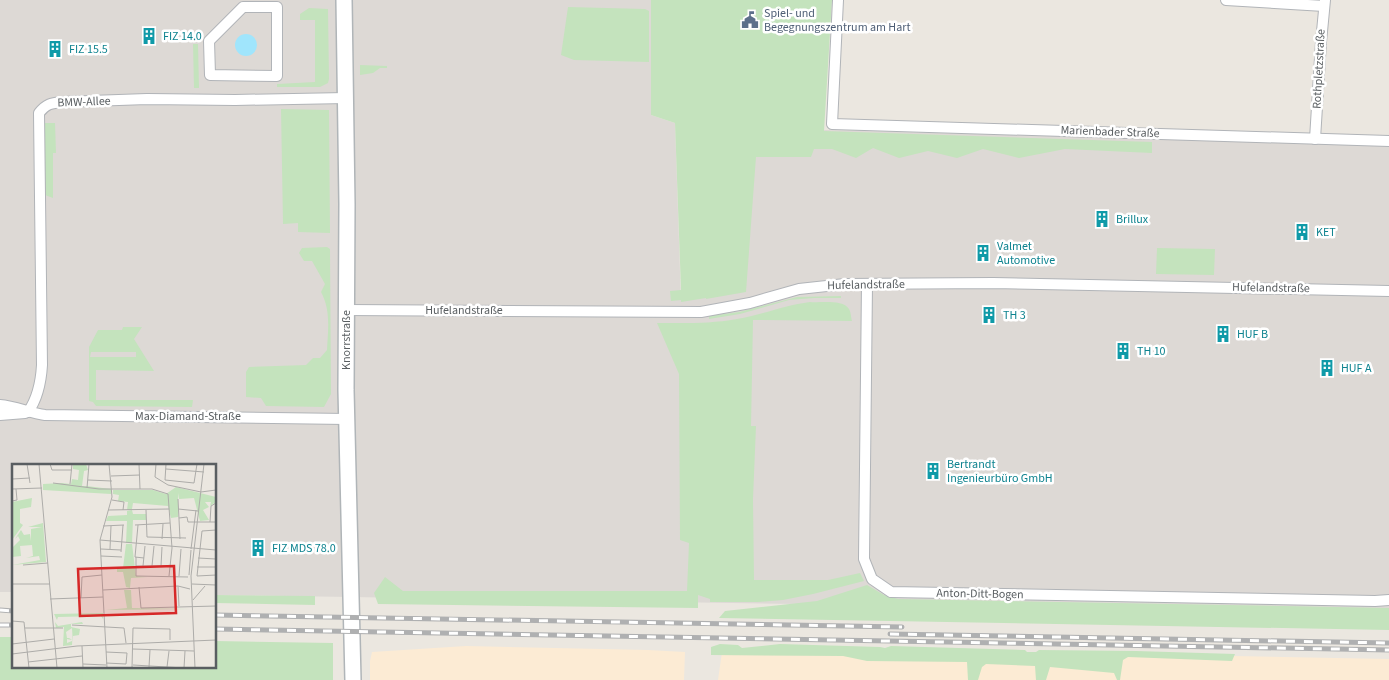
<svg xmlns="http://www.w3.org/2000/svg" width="1389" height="680" font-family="'Source Sans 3',sans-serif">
	<rect width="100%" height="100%" fill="#ebe7e0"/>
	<g fill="#fcebd4">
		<polygon points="466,646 648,650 685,652 684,680 370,680 370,661 372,652"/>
		<polygon points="722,652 1233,656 1389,659 1389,680 718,680"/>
	</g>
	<polygon fill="#ddd9d5" points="0,0 651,0 651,115 675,123 681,302 754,134 825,130 1389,145 1389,613 215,595 215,465 14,465 14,592 0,592"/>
	<g fill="#c4e3bd" fill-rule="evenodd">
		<polygon points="651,0 832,0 824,131 1152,142 1152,153 1065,149 1019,158 983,149 957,158 928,151 899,158 873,148 856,158 832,149 814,149 811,157 756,157 746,292 706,299 706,298 681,302 681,300 671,301 670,291 681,290 675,123 651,115"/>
		<polygon points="568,7 645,9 649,11 649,62 574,60 561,55"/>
		<polygon points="309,8 328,9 329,79 328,83 320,87 277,87 277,84 315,82 315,20 300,20 300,14"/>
		<polygon points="193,44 198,44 199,88 194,88"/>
		<polygon points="360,65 387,66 387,68 380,68 373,73 360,75"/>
		<polygon points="281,109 329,110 330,233 298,232 298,223 283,224"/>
		<polygon points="44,123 55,123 56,153 53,153 53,198 45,195"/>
		<path d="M327,247L330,249L331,394L324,407L266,406L261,398L246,397V372L249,367L306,365L313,358H320L327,350C328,330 331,310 321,292L325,284L312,261H304L299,253L302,248Z"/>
		<polygon points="1157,248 1215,249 1214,275 1156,274"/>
		<polygon points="841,296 841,298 814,298 789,300 740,314 709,319 709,316 739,312 797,297"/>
		<path d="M810,302C820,303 843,299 849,309C851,312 851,318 852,321L753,320L751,426H756L753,499L754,580H828L860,573L864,581L813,594L783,600L758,602H710V599L698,595V608L378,604L374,593L385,577L403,591H687L689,543L680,540L679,374L657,323C685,323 709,324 737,319C762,315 785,305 810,302Z"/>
		<path d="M123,327H142L134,339L154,371L96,370V400H193L192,407L96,406L93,402L89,401V347L98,330H122ZM136,352V357H90L91,352Z"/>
		<polygon points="867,585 884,595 898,599 1389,608 1389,630 719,618 725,611 817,601"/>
		<polygon points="215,595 315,596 315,605 215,603"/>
		<polygon points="0,637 14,637 14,666 215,666 215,641 333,643 333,680 0,680"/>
		<polygon points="720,644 738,645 742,648 780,644 880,647 885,648 891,646 1025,650 1027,652 1036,652 1039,650 1136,651 1235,654 1232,661 1128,657 1123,660 1120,680 1117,680 1114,673 1050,667 1046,680 1036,680 1035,666 986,664 982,667 978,680 968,680 967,662 867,661 843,656 711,655 711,647"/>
	</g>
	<circle fill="#a0e5fc" cx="246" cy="45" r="11"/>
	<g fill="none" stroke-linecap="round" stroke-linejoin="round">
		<g stroke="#b1b4b8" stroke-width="12">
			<g id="street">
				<polyline points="838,0 832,124 1389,141"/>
				<polyline points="1226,0 1324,6"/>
				<polygon points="243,7 277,7 277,76 210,75 209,41"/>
				<polyline points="1315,139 1321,42 1325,0"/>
				<polyline points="867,284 864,559 872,579 891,592 1375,601 1389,600"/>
				<polyline points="346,310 701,312 750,303 799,289 845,284 993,283 1389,291"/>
				<path d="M0,405C15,406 30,413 45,415L347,419"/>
				<path d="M28,412C38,398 41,382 42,365L39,113C46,104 51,103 62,102L147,99L235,100L346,98"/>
				<polyline points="0,415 25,413"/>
			</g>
		</g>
		<g stroke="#b0b5b8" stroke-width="18">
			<polyline id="secondary" points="344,0 347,204 346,390 353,680"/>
		</g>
		<use href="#street" stroke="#fff" stroke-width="10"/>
		<use href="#secondary" stroke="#fff" stroke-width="15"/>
		<g stroke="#afb0b1" stroke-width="5">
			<g id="rail">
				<polyline points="0,610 14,611"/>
				<polyline points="215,615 902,627"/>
				<polyline points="0,625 14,625"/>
				<polyline points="215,629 1389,650"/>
				<polyline points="890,634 1389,643"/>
			</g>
		</g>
		<use href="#rail" stroke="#fff" stroke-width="3" stroke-dasharray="9" stroke-linecap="butt"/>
	</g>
	<defs>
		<g id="civic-bare" transform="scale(1.35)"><path d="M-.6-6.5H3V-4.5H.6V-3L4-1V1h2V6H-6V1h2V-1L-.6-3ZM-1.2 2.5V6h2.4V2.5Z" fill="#5c6f8a" stroke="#fff" stroke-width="2.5" paint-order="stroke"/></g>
		<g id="building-bare" transform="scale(1.35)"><path d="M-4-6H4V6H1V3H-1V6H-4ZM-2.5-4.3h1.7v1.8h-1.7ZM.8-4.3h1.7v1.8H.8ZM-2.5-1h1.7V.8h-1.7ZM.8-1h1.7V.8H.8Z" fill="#0f9aa8" stroke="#fff" stroke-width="2.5" paint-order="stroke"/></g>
	</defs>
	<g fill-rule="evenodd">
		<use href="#civic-bare" x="750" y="20"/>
		<use href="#building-bare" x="149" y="36"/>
		<use href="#building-bare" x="55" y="49"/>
		<use href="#building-bare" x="1102" y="219"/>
		<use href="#building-bare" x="1302" y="232"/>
		<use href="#building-bare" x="983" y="253"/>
		<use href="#building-bare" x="989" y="315"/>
		<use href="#building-bare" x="1223" y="334"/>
		<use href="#building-bare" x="1123" y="351"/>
		<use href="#building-bare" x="1327" y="368"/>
		<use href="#building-bare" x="933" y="471"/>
		<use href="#building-bare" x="258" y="548"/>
	</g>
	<g text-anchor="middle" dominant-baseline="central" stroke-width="5" stroke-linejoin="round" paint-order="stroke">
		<g font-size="12" fill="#4e5e75" stroke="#fff" text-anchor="start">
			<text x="764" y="13">Spiel- und<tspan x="764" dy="14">Begegnungszentrum am Hart</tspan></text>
		</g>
		<g font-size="12" fill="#0d838f" stroke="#fff" text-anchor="start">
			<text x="163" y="36">FIZ 14.0</text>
			<text x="69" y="49">FIZ 15.5</text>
			<text x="1116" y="219">Brillux</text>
			<text x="1316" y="232">KET</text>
			<text x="997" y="246">Valmet<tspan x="997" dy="14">Automotive</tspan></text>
			<text x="1003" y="315">TH 3</text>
			<text x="1237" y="334">HUF B</text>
			<text x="1137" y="351">TH 10</text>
			<text x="1341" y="368">HUF A</text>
			<text x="947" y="464">Bertrandt<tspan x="947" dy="14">Ingenieurbüro GmbH</tspan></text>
			<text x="272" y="548">FIZ MDS 78.0</text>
		</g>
		<g font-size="12" fill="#595e61" stroke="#fff">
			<text transform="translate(1319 69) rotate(-87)">Rothpletzstraße</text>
			<text transform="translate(84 102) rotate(-2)">BMW-Allee</text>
			<text transform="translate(1110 132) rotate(2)">Marienbader Straße</text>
			<text transform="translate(866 285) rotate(-1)">Hufelandstraße</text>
			<text transform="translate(1271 288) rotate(1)">Hufelandstraße</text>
			<text x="464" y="310">Hufelandstraße</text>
			<text transform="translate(346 340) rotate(-90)">Knorrstraße</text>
			<text x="188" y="416">Max-Diamand-Straße</text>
			<text transform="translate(980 594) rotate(1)">Anton-Ditt-Bogen</text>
		</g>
	</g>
	<g transform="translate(12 464)">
		<rect width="204" height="204" fill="#ebe7e0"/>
		<path d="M74,0L76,6L72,7L70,22L59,20L60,15L66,16L67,6L61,5V1ZM50,19L99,25V30L31,26V20ZM164,23L204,33V38L198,42L199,38H193L197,43L191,46L197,56L188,57L182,34L167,35L166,29V53L159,54L156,42L121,39L120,45L115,46L116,38L106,37L107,31L101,30V26H141L154,30ZM20,34L19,43L8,45V59L11,61L0,76V38ZM120,46L121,50H134V56H121L120,79H114L115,57H94L96,52L115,51V47ZM31,59L34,98L0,101L28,96L27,92L14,94L21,92L20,81L8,82L9,92L0,93V84L8,76L6,72L3,75L9,66L12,71L18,70L19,77V65L30,63H16ZM114,80H120L124,112L135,113L119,114L118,124L114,123L111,108H105V104H111ZM112,126H119L120,144L178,145L94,146L115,144ZM91,149V155L89,152L46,153L45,156L42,150ZM43,158L46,162L70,158L71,160H59V163L68,165L67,171L61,172V181L60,164L54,168L55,174H57L60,176L55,175V179L60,177V181L51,182L52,163L44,164Z" fill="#c4e3bd"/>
		<path fill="none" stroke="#adaca9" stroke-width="1" d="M15,0L18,19M27,0L45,204M38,0L40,6H60M127,0L128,25M144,0L143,13L156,21L189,28M154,0L153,16L182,19L185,0M154,5L192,8M99,12L128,11M0,15L18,14M76,16L100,17M41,19L87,25H140L156,30L160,84M58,20L60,0M75,24L77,0M0,25L30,24M189,28L204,26M166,35L168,75M100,36L112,38L111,46M0,37L5,36L4,25M166,45L186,47M96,46L157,45M134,46L135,73L174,74M167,54L175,53L176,58H204M198,58L199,42L204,39M123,61L158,59M126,61L123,93L132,94M91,62L112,61M204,66L190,67L185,112L204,111M150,75L151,60M88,76L204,86M89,85L109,86M98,85L99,62M179,85L184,46M109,88L111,61M89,92L110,93M124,93V112L176,113M186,94L204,95M11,101L36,99M124,102H158M131,102L133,82M140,102L142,82M149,102L150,83M185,103H204M177,111L179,86M157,112L160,84M167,112L169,85M0,120H38M180,120L204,121M166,122L167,142M127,123L129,144L204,142M91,126L166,122L178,125M69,134L70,113L90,111M38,135L91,133M181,136L193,122M0,157L12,158L17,204M60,161L112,164L114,179M13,164H51M0,180L42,175M70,182L71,204M121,185L182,187M94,188L115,189L114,200L94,199M0,190L65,182L204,176M16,198L70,192M71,200L94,201M121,201L172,204M137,203L138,186M155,203L157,187M95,204L88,76L100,33L97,0M120,204L121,164L158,165V176M172,204L173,187M183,204L179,112L192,0"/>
		<path fill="#d62828" fill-opacity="0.15" stroke="#d62828" stroke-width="2.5" d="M162,102L164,149L68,152L66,105Z"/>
		<rect width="204" height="204" fill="none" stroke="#595e61" stroke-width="2.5"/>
	</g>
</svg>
